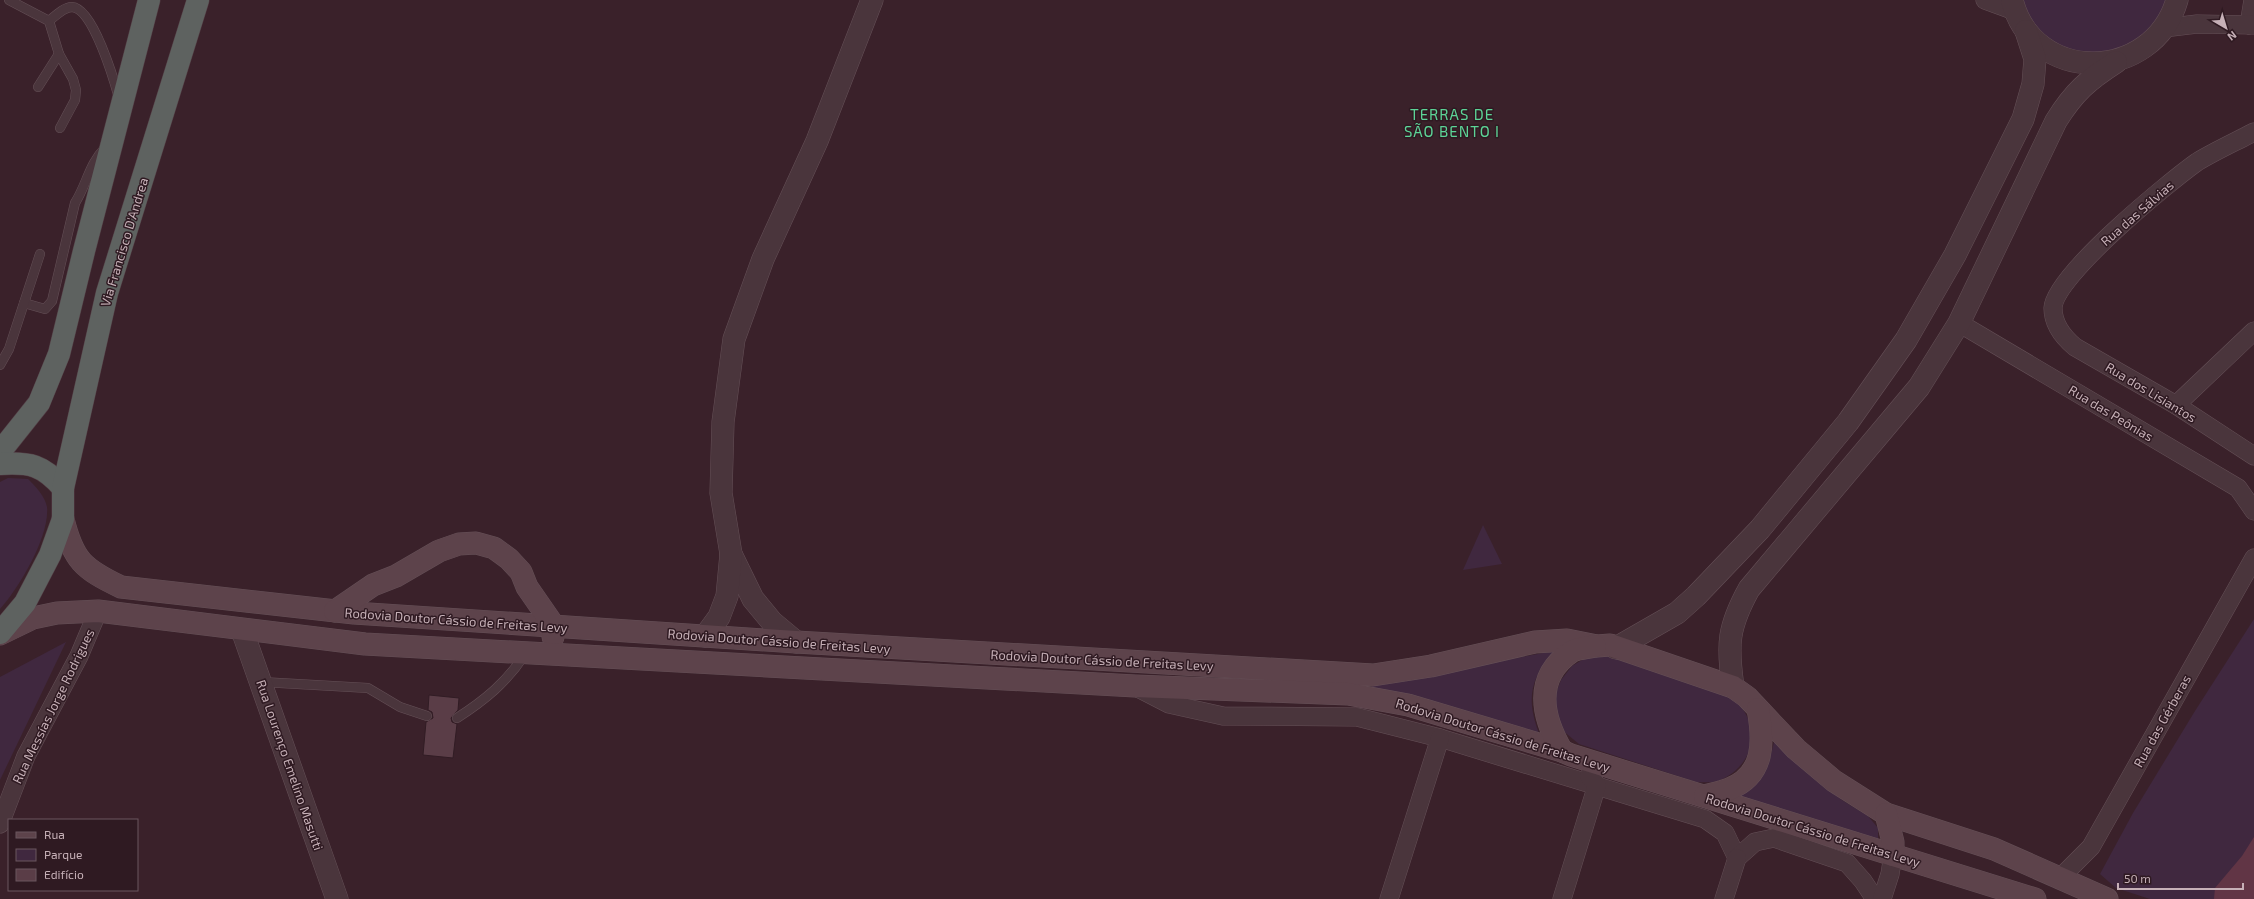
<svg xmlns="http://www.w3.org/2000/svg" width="2254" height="899" font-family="'Exo 2',sans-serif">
	<rect width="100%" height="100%" fill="#3a212a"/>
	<g fill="#40283f">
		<polygon points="2021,0 2168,0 2166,9 2132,47 2089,56 2050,42 2033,26"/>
		<path d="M8,478L28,479C35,486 45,496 47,507C50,536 19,588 0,609V482Z"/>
		<polygon points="1483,525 1502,564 1463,570"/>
		<polygon points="2254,619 2254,899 2150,899 2116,888 2100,874 2133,813 2195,711"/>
		<polygon points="66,642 0,780 0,677"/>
		<path d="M1554,651C1529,681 1526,700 1540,736L1373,690L1372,685Z"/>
		<path d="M1607,656L1728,696C1732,699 1739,703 1742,708C1762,736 1749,769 1718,781C1712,783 1703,782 1696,782L1579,744L1562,730L1555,715L1554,698L1561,680L1572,666L1587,657Z"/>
		<path d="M1774,742L1805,771L1842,800L1868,816L1878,828V843L1735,800C1760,779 1767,774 1774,742Z"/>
	</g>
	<polygon fill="#613545" points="2254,837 2254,899 2214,899 2215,888 2242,856"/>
	<polygon fill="#5a3d47" stroke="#311c24" points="429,695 459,698 458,710 451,718 452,722 457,724 453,758 423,755 426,722 433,718 432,712 428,710"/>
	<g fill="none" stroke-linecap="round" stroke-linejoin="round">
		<g stroke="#655057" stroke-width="10">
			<g id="service">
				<polyline points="9,0 49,21 59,54 73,79 76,90 75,100 60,128"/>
				<path d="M49,21C55,16 64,7 72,7C93,8 114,80 119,98"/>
				<polyline points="38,87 59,54"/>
				<path d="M24,303L45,309L52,301L75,203C87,184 89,164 105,148"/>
				<polyline points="0,365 9,349 40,254"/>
				<polyline points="262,682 368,688 400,707 427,716"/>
				<path d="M457,718C485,700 507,682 525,654"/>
			</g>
		</g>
		<g stroke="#655057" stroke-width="19">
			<g id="minor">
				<polyline points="1985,0 2015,11"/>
				<polyline points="2249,25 2253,0"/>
				<polyline points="2164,28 2197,24 2254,25"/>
				<path d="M2254,132C2235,142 2215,151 2197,162C2169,182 2054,276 2053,308C2053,325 2063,337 2075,347L2176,405L2254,456"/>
				<polyline points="1959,323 2238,488 2254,511"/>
				<polyline points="2176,405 2254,331"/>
				<polyline points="1136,687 1169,704 1223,716 1357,717 1440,738 1705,819 1725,833 1737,858"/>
				<polyline points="0,824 26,756 79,656 98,611"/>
				<polyline points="1737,858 1755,842 1774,838 1847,863 1863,881 1875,899"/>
				<polyline points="2061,877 2091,847 2254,558"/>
				<polyline points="1389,899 1440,738"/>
				<polyline points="1562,899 1597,785 1589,776"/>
				<polyline points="1724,899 1737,858"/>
				<polyline points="1882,899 1890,874 1893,855"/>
			</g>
		</g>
		<g stroke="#655057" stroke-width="23">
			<g id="tertiary">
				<path d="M2012,0C2033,85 2153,83 2177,0"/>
				<polyline points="731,554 753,599 772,622 796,642"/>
				<polyline points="242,630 337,899"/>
				<polyline points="705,636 719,617 727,596 731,554 721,493 723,422 734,339 763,259 817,141 872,0"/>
				<polyline points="1616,648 1677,613 1696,596 1760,529 1848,422 1906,340 1955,255 2023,119 2033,84 2035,59 2026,31"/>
				<path d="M1733,687C1727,644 1728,627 1749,589L1919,387L1959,323L2056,121C2074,92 2088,80 2116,62"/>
			</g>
		</g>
		<g stroke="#655057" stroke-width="23">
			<g id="secondary">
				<path d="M63,519C73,560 83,569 121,587L354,613L796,642L1373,675L1431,666L1535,642L1567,640L1597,646L1610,645L1733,687L1747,697L1796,749L1834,781L1886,814L1994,849L2107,899"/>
				<polyline points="335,611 373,585 396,576 439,551 459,544 476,543 494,548 509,559 521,572 527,587 554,626 553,637"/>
				<polyline points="0,634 33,618 57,613 98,611 365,644 1135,686 1348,694 1408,705 1562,751 1571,755 2035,899"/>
				<path d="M1562,751C1542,717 1533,678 1571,652C1577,648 1588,648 1595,646"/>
				<path d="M1705,796C1712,794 1721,792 1729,789C1765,775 1764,741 1758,709"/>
				<polyline points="1886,814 1893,842 1893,855"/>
			</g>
		</g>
		<g stroke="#523d44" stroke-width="23">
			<g id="trunk">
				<polyline points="0,452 39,403 59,354 84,251 149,0"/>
				<path d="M0,464C30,462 43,465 63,488"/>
				<polyline points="0,633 25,603 50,555 63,519 63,488 107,293 198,0"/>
			</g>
		</g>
		<use href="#service" stroke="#4a353c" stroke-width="9"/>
		<use href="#minor" stroke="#4a353c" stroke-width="18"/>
		<use href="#tertiary" stroke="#4a353c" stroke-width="22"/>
		<use href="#secondary" stroke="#5d434b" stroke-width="22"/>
		<use href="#trunk" stroke="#5e6260" stroke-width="22"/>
	</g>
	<g text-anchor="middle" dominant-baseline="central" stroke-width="3" stroke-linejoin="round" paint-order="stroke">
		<g font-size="13" fill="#c6b0b7" stroke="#2f1a22">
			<text transform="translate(2137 213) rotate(-41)">Rua das Sálvias</text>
			<text transform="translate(124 242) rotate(-73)">Via Francisco D'Andrea</text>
			<text transform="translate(2151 392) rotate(31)">Rua dos Lisiantos</text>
			<text transform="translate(2111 413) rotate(31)">Rua das Peônias</text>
			<text transform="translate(456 620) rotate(4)">Rodovia Doutor Cássio de Freitas Levy</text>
			<text transform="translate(779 641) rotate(4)">Rodovia Doutor Cássio de Freitas Levy</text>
			<text transform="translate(1102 660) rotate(3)">Rodovia Doutor Cássio de Freitas Levy</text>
			<text transform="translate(53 706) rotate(-64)">Rua Messías Jorge Rodrigues</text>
			<text transform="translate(2162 721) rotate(-61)">Rua das Gérberas</text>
			<text transform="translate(1503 735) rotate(17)">Rodovia Doutor Cássio de Freitas Levy</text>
			<text transform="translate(290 765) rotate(71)">Rua Lourenço Emelino Masutti</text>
			<text transform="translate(1813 830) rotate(17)">Rodovia Doutor Cássio de Freitas Levy</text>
		</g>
		<g font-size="15" letter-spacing="1" fill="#5dd497" stroke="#2f1a22">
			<text x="1452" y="114">TERRAS DE<tspan x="1452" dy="17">SÃO BENTO I</tspan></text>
		</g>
	</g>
	<rect x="8" y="819" width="130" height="72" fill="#2f1a22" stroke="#6b565e"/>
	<rect x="16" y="832" width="20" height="6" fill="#5d434b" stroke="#6b565e"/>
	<text x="44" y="839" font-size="12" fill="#c6b0b7">Rua</text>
	<rect x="16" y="849" width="20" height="12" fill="#40283f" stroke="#6b565e"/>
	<text x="44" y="859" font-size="12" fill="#c6b0b7">Parque</text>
	<rect x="16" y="869" width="20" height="12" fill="#5a3d47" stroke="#6b565e"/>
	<text x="44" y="879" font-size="12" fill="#c6b0b7">Edifício</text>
	<g transform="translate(2226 28) rotate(142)" stroke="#2f1a22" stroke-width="3" paint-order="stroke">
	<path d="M0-3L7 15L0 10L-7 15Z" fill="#c6b0b7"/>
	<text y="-6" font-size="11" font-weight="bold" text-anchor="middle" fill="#c6b0b7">N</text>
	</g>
	<path d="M2118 883v6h125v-6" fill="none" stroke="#c6b0b7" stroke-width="2"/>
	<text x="2124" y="883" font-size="12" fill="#c6b0b7" stroke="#2f1a22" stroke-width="3" paint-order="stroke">50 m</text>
</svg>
